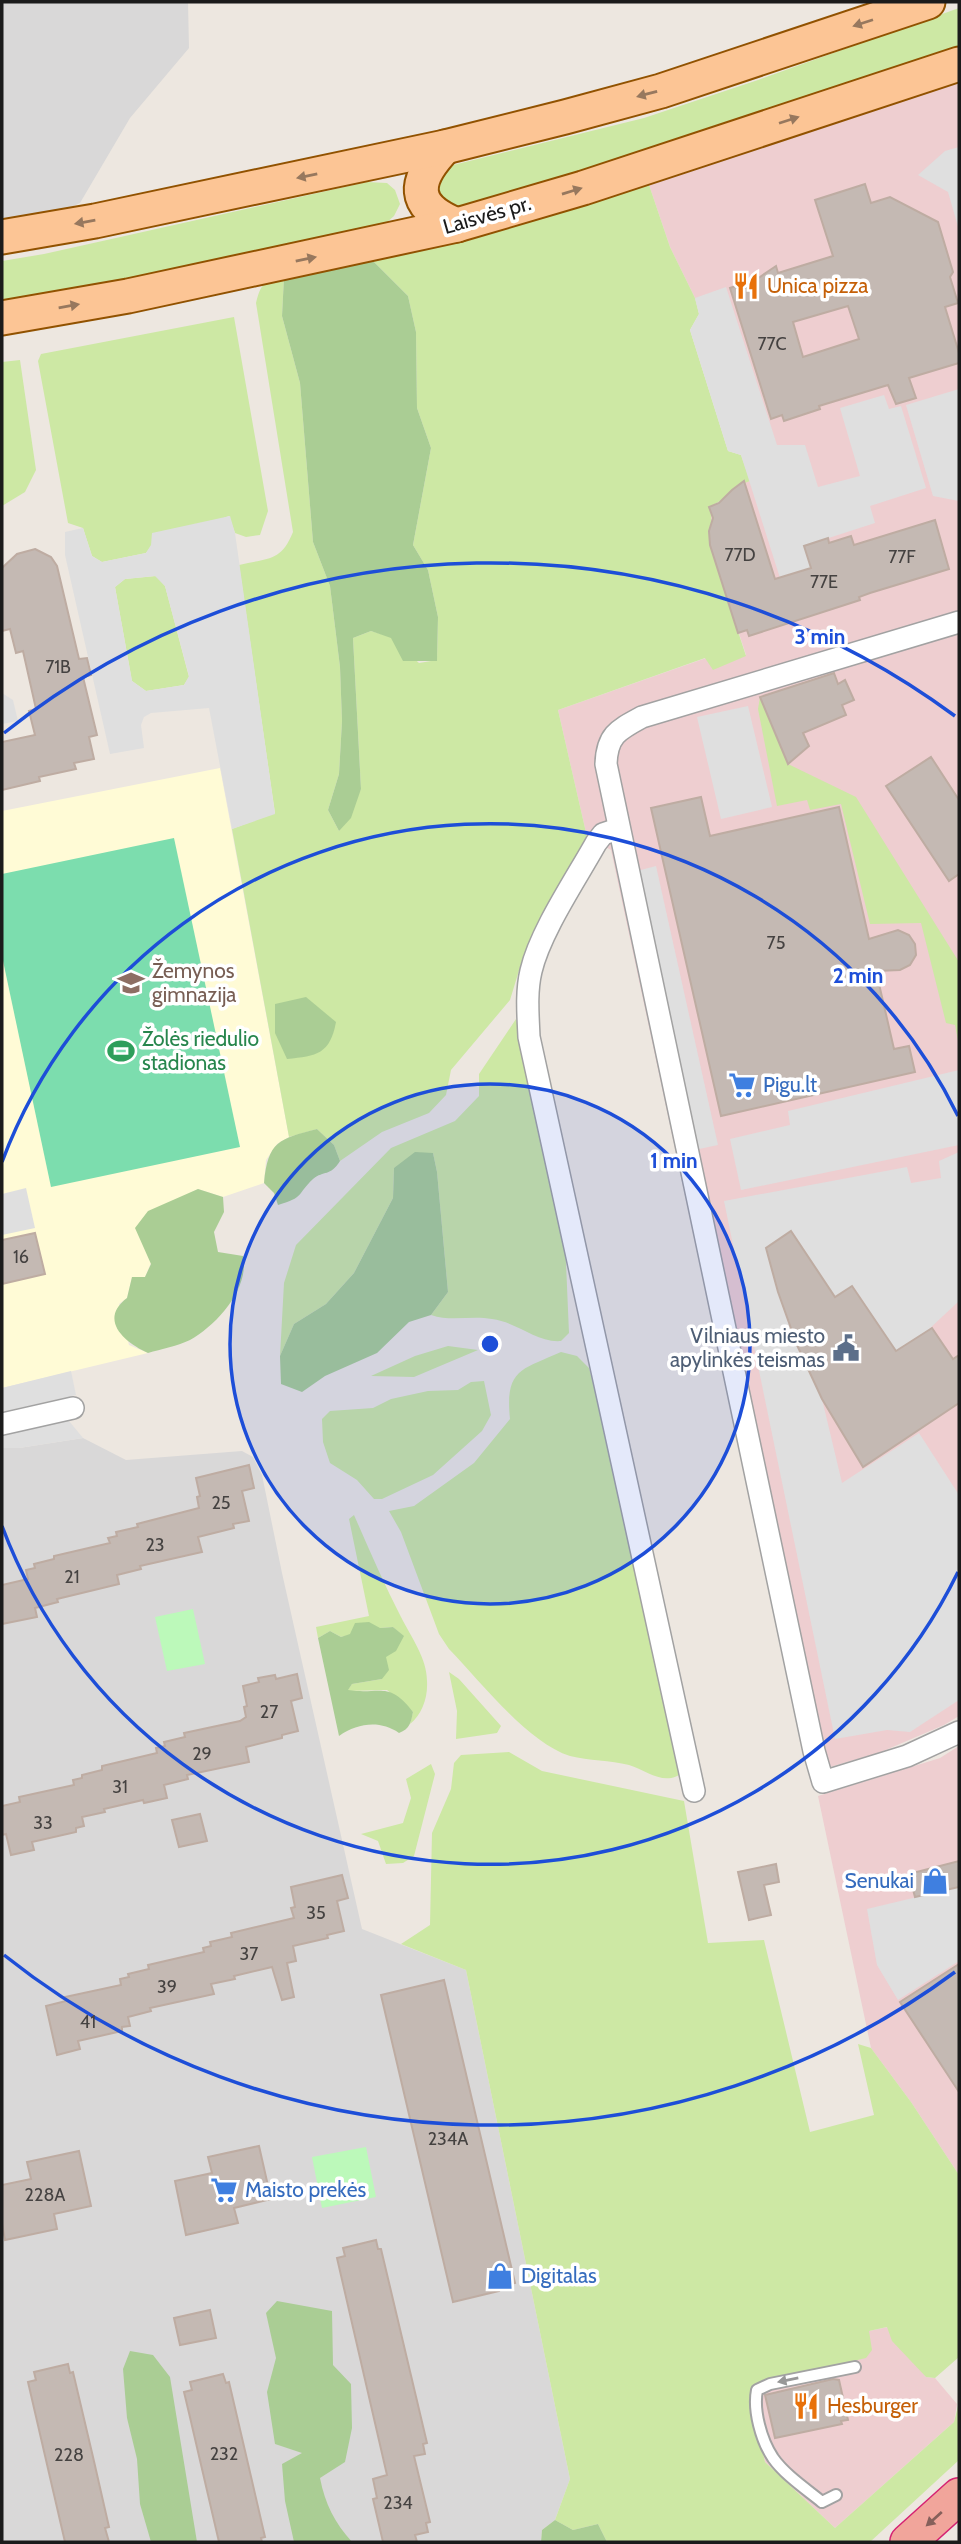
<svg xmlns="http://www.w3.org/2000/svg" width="961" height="2544" font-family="Cabin,sans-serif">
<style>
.residential{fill:#d9d8d8}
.commercial{fill:#eeced0}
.education{fill:#fffbd6}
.grass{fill:#cde8a4}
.forest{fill:#aacd94}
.park{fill:#bcf9ba}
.pitch{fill:#7cddae}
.parking{fill:#dfdfdf;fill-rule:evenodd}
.building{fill:#c4b9b3;stroke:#beaca2;stroke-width:2;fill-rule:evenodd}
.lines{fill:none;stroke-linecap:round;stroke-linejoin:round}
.service-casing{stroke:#a2a2a2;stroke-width:14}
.minor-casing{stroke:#a2a2a2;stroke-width:24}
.primary-casing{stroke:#915200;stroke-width:37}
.trunk-casing{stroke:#d52272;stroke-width:38}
.service{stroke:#fff;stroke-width:10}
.minor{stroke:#fff;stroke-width:21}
.primary{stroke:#fcc595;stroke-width:33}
.trunk{stroke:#f1a59b;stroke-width:35}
.oneway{fill:#97785e}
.oneway2{fill:#989898}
.oneway3{fill:#86605b}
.ring{fill:none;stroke:#1d4ed8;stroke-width:3.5}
.labels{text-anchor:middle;stroke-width:7;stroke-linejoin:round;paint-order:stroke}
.number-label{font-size:18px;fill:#454241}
.street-label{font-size:21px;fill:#1b1b1b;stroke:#fff}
.food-label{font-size:21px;fill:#c56008;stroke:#fff;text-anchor:start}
.education-label{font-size:21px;fill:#785e54;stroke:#fff;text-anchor:start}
.leisure-label{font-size:21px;fill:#27864d;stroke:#fff;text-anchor:start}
.shop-label{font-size:21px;fill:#366cbe;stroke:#fff;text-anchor:start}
.service-label{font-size:21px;fill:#4e5e75;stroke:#fff;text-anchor:end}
.centre{fill:#1d4ed8;stroke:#fff;stroke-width:3.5}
.ring-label{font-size:21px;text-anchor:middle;font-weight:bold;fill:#1d4ed8;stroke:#fff;stroke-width:7;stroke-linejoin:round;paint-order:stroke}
</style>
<rect width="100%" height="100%" fill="#ede7e0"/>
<g class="residential">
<polygon points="2,2 188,2 189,48 130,118 80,203 60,212 2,222"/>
<polygon points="83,1438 126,1460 242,1451 253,1457 262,1475 282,1573 362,1929 466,1970 570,2479 555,2520 542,2530 541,2542 2,2542 2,1448 19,1448"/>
</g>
<g class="commercial">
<polygon points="959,82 959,1716 944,1725 881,1752 813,1772 739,1447 611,850 587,837 558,710 706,658 746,655 710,545 709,507 719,503 739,484 749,481 695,298 670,247 647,179"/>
<polygon points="959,1746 959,2175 911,2102 871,2048 818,1796 940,1758"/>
<polygon points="888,2327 926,2377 935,2378 957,2404 954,2422 835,2528 765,2462 750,2393 764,2382 869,2331"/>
</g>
<polygon class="education" points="220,768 289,1137 277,1144 266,1160 264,1183 223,1197 198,1189 178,1199 145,1277 132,1277 127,1298 119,1304 129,1345 148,1353 2,1388 2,811"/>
<g class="grass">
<polygon points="959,8 959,50 463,210 435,201 437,169 644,118 758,80"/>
<path d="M647,179L670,247L695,298L699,314L690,330L728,451L741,455L750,481C733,486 725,501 709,507C714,520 709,531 710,545L746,656L713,670L705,658L558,710L587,837L524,954L510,1000L451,1070L446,1095L429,1113L382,1132L340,1161L334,1145L317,1129L289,1137L232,829L275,813L239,565C268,558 281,562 293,532L256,303C261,283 264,281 284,277L282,316L300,383L313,542L330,586L340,667L342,721L339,774L328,810L339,831L361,789L353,638L371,631L391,637L419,663L437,660L438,617L428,570L413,545L431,448L417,408L416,332L408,296L371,259Z"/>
<polygon points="367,182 387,183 395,190 400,204 394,216 377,231 2,304 2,261 44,254"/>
<polygon points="234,317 268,511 260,535 246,537 235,533 229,516 151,546 146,553 102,562 92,556 83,528 68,523 38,361 41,354"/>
<polygon points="20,360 36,470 25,492 2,506 2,362"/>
<polygon points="156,576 165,586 189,677 184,685 146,691 132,681 115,587 125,579"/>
<polygon points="760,697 788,764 856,797 959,962 959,1046 955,1025 946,1023 921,923 870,924 841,804 810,810 807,800 777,806 758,709"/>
<path d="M516,1019L565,1240L569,1333L561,1341C537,1343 517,1322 492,1319C471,1315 452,1322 431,1315L448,1292L437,1172L433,1153L394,1168L393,1198L354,1273L326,1304L294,1324L280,1356L284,1283L296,1245L391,1148L455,1121L479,1096V1074Z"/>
<polygon points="448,1346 478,1350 414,1377 371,1376 415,1356"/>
<path d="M561,1352L577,1356L589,1368L624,1499L684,1771C666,1788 648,1771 629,1765C610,1760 589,1761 570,1756C528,1743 480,1681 449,1649L439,1634L401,1532L389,1511L414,1506L474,1463L510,1419C505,1369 521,1370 561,1352Z"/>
<polygon points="484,1381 491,1415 482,1431 433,1475 382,1499 374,1499 357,1480 330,1463 323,1442 322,1419 330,1411 373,1408 391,1399 428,1391 458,1390 471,1382"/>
<path d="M354,1515C369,1549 384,1584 401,1617C411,1637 427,1658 427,1681C428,1698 422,1714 410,1724L413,1712L387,1690L347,1691L352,1684L382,1679L385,1657L403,1636L393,1627L380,1628L341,1637L330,1631L318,1638L316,1627L369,1616L349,1519Z"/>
<polygon points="449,1672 459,1679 501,1726 497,1733 456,1739 457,1711"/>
<polygon points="509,1752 542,1771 684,1801 708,1943 764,1940 810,2132 874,2115 858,2044 871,2048 911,2102 959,2175 959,2357 935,2378 926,2377 892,2341 887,2327 869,2331 872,2350 866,2358 764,2382 750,2393 765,2462 835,2528 954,2422 959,2402 959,2460 870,2542 607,2542 598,2524 573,2530 555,2520 570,2479 466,1970 401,1944 430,1925 432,1833 451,1789 454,1763 461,1755"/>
<polygon points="431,1764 435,1774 414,1856 403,1863 386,1864 378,1841 361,1834 403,1823 411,1798 406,1779"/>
</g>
<g class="forest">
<polygon points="371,259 408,296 416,332 417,408 431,448 413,545 428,570 438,617 437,661 403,661 391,638 371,631 353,638 361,789 351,818 339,831 328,810 339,774 342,721 340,667 330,586 313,542 300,383 282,316 284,277"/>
<path d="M306,997L336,1022C330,1054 317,1056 287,1059L275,1033V1004Z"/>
<path d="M317,1129L334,1145L340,1161C330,1177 324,1170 313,1179C296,1195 305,1197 278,1205L274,1193L264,1183C268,1141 279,1139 317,1129Z"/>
<polygon points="415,1152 433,1153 437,1172 448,1292 431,1315 409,1322 377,1353 325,1376 302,1392 281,1384 280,1356 294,1324 326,1304 354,1273 393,1198 394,1168"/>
<path d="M198,1189L223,1197L224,1212L214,1232L218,1252L243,1256C250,1288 217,1325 190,1340C178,1346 161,1349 148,1353C125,1343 98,1320 127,1298L132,1277H145L151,1264L135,1228L148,1211Z"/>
<path d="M369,1622L380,1628L393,1627L404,1636L396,1651L386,1657L389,1670L382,1679L352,1684L348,1690C380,1695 389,1680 413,1712C411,1722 410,1729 399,1733C380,1720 358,1723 339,1736L318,1638L330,1631L341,1637L350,1634L355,1623Z"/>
<path d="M277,2301L332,2311L333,2365L351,2384L352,2428L345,2462L320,2478C325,2504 335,2523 352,2542H294L285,2501L282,2464L302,2453L275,2444L267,2392L276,2358L266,2313Z"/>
<polygon points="130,2351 153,2355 170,2377 197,2542 151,2542 140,2504 137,2459 127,2418 123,2369"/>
<polygon points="555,2520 573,2530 598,2524 607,2542 541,2542 542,2530"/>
</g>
<g class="park">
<polygon points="193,1609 205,1664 167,1671 155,1617"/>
<polygon points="366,2147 376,2197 322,2208 312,2157"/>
</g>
<polygon class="pitch" points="174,838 240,1147 51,1187 2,956 2,874"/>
<g class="parking">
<polygon points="959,147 959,230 948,192 918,175 945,151"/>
<polygon points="726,287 777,445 805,445 818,487 860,476 840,408 884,395 889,409 901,406 926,488 870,506 875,523 804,546 811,568 780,578 741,455 728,451 690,330 699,314 695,298"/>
<polygon points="959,389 959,501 933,496 906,405"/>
<path d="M230,516L235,533L275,814L232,829L209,708L151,713L144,717L141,725L144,748L110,754L65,555V532L83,528L92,556L102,562L146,553L151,545L152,533ZM155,576L165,586L189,676L184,685L146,691L132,681L115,587L125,579Z"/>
<polygon points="2,693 13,700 18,721 2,724"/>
<polygon points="748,706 772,807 721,819 697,717"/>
<polygon points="656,866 718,1145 699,1149 637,871"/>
<polygon points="959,1070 959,1145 741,1190 730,1139 790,1125 788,1111"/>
<polygon points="959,1152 959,1301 928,1330 896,1351 853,1286 835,1297 792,1231 766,1248 778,1292 797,1345 822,1399 842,1483 919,1433 959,1495 959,1700 910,1732 887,1730 835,1739 724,1201 907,1167 911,1183 941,1178 939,1161"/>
<polygon points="26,1188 35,1228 2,1235 2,1194"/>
<polygon points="71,1371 76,1395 2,1412 2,1388"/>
<polygon points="69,1421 83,1438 19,1448 2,1448 2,1434"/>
<polygon points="959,1887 959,1961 898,2000 877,1965 867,1909"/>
</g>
<g class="building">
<path d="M865,184L871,203L890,197L938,222L953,272L950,277L958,303L945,307L959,353V363L909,378L916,398L896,404L888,385L819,406L820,409L784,421L782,415L771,419L730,288L757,279L776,266L778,273L833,256L815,200ZM848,306L859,339L803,357L793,322Z"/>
<polygon points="744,481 775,579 811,568 804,546 828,538 829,543 851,536 854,545 935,520 949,569 870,593 859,597 860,600 749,636 747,630 738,633 710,545 709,531 713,518 709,507 719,503 732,490"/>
<polygon points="35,549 51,557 57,566 79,659 87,658 91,675 83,677 97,735 89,737 94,759 74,763 76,769 39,777 40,781 2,790 2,742 35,735 29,711 36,709 23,651 16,653 10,629 2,631 2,568 17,554"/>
<polygon points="834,673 838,684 845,680 854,700 842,705 846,715 803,733 809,746 788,764 760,697"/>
<polygon points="931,757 959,800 959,874 949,881 886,786"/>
<polygon points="701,797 710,836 839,807 869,939 898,930 909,935 915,944 916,955 910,965 900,970 876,971 894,1049 909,1046 915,1072 721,1116 651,808"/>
<polygon points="791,1231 835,1297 852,1286 896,1351 932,1328 953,1359 959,1355 959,1403 863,1467 822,1399 797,1345 778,1292 766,1248"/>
<polygon points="35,1233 45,1274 2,1284 2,1240"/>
<polygon points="249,1465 254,1488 242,1491 249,1521 233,1524 234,1528 198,1537 202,1552 140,1566 141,1569 117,1575 119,1584 57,1599 58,1602 35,1608 37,1617 2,1624 2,1585 28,1579 26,1570 35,1568 34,1564 54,1559 54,1556 110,1543 108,1538 117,1536 116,1532 138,1527 137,1524 199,1508 197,1497 200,1496 196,1478"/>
<polygon points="297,1674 302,1698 291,1701 298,1731 282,1735 282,1738 246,1747 249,1762 187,1775 188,1779 164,1785 167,1798 144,1803 143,1800 104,1809 105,1812 82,1817 84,1826 76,1828 76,1832 32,1842 34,1850 11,1855 6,1834 2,1835 2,1806 20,1802 19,1797 74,1785 73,1780 82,1778 82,1775 102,1770 102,1766 157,1753 156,1748 165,1746 164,1742 185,1737 184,1733 240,1721 246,1717 244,1707 247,1706 243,1686 259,1682 258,1678 275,1675 276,1679"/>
<polygon points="200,1814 207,1841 179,1847 172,1820"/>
<polygon points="959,1861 959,1887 915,1897 909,1874"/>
<polygon points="776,1864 779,1882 764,1885 771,1915 749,1920 738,1872"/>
<polygon points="342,1875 348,1898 337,1901 344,1931 327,1935 328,1938 293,1946 296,1961 287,1963 294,1997 282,2000 272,1967 234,1976 235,1979 211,1984 214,1994 150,2008 151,2011 128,2017 130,2026 122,2027 122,2031 78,2041 80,2049 57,2055 46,2006 66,2001 65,1997 121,1985 120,1979 129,1977 128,1974 149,1969 148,1965 204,1952 203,1948 211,1946 210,1942 232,1937 231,1933 294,1918 291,1908 295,1907 291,1887"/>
<polygon points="959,1964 959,2092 900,2002"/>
<polygon points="444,1980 515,2283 498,2286 499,2291 453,2302 381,1995"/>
<polygon points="259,2146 271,2199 234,2208 238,2223 186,2235 175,2181 212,2173 208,2157"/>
<polygon points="79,2151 91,2206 54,2214 57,2229 5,2240 2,2224 2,2185 31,2179 27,2162"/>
<polygon points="376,2240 378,2249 381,2249 427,2443 423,2444 425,2454 414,2456 430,2522 426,2523 428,2532 415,2535 417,2542 383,2542 373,2499 377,2498 373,2479 387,2475 337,2258 345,2256 343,2248"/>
<polygon points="210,2310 216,2338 180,2345 174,2318"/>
<polygon points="68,2364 70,2373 73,2372 93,2457 109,2527 105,2528 109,2542 65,2542 49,2473 28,2382 36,2380 34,2372"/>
<polygon points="223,2374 226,2383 229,2382 249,2468 265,2537 261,2538 262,2542 219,2542 189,2413 184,2392 192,2390 190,2382"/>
<polygon points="833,2379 839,2380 848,2420 841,2421 842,2424 775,2438 765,2395"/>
</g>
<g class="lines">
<defs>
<path id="service" d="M836,2495L822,2502C806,2489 785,2475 773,2458C761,2440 753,2410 757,2390L770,2384L855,2367"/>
<g id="minor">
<path d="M959,622L642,717C618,730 607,735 606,764L814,1751L823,1782L907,1756L959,1732"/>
<path d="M618,829L603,834L596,843C576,879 540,932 531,971C526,992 528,1015 529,1037L694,1791"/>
<polyline points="2,1424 73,1408"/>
</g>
<g id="primary">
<path d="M445,147C413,181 410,206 457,225"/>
<polyline points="2,237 95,221 445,147 565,117 661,91 928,2"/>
<polyline points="2,318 128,296 457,225 583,188 959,64"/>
</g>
<polyline id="trunk" points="908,2542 959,2496"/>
</defs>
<use href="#service" class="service-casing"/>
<use href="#minor" class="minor-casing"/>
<use href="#primary" class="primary-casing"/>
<use href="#trunk" class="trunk-casing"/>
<use href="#service" class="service"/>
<use href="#minor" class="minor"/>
<use href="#primary" class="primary"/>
<use href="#trunk" class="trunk"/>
</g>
<defs><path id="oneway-solid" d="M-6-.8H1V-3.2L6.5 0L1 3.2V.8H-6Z" transform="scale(1.75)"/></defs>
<g class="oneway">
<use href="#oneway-solid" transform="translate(863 23) rotate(162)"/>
<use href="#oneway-solid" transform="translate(647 94) rotate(165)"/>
<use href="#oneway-solid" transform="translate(789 120) rotate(-18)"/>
<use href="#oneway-solid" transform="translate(307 176) rotate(168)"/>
<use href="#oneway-solid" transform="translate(572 191) rotate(-17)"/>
<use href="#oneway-solid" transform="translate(85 222) rotate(170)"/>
<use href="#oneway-solid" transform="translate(306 259) rotate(-12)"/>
<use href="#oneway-solid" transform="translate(69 306) rotate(-10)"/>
</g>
<use class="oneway2" href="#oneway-solid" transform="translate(788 2380) rotate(169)"/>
<use class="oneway3" href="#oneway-solid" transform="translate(934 2519) rotate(138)"/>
<circle cx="490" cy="1344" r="260" fill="#1d4ed8" fill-opacity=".12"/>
<g class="ring">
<circle cx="490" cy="1344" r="260"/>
<path d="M958 1572A521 521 0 0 1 2 1526M2 1162A521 521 0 0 1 958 1116"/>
<path d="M955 1972A781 781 0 0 1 4 1955M4 733A781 781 0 0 1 955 716"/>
</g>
<defs>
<symbol id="restaurant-bare" viewBox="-9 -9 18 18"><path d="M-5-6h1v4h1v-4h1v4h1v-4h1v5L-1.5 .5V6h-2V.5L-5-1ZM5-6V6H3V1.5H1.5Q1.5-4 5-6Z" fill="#e8710a" stroke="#fff" stroke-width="2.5" paint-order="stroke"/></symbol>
<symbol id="school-bare" viewBox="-9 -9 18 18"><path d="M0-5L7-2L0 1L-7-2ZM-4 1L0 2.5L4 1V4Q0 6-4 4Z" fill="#8d6e63" stroke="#fff" stroke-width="2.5" paint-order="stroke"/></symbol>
<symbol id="stadium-bare" viewBox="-9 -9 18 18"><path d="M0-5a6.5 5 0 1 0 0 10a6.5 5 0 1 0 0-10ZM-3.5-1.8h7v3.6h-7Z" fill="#2e9e5b" stroke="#fff" stroke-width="2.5" paint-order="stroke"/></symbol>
<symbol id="supermarket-bare" viewBox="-9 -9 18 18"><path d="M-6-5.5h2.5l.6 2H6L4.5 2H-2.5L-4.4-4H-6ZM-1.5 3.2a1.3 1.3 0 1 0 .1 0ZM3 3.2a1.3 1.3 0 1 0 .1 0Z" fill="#3f7fe0" stroke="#fff" stroke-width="2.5" paint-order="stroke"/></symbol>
<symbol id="civic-bare" viewBox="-9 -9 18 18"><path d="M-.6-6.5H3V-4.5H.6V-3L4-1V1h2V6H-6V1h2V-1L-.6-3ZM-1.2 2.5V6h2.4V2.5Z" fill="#5c6f8a" stroke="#fff" stroke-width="2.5" paint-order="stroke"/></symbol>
<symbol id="shop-bare" viewBox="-9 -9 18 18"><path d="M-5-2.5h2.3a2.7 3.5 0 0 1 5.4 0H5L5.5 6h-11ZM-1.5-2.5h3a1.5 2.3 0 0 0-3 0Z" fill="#3f7fe0" stroke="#fff" stroke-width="2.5" paint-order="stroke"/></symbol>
</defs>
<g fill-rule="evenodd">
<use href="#restaurant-bare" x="727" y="267" width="38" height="38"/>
<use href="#school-bare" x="112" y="964" width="38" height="38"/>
<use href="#stadium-bare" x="102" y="1032" width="38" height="38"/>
<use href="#supermarket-bare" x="723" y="1066" width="38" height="38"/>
<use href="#civic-bare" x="827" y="1329" width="38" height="38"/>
<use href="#shop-bare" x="916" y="1862" width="38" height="38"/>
<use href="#supermarket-bare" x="205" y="2171" width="38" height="38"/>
<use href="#shop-bare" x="481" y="2257" width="38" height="38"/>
<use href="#restaurant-bare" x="787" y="2387" width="38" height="38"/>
</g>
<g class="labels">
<g class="number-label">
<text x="772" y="350">77C</text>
<text x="740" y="561">77D</text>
<text x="902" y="563">77F</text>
<text x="824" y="588">77E</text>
<text x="58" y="673">71B</text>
<text x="776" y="949">75</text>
<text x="21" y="1263">16</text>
<text x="221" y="1509">25</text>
<text x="155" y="1551">23</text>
<text x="72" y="1583">21</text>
<text x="269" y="1718">27</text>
<text x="202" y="1760">29</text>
<text x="120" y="1793">31</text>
<text x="43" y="1829">33</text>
<text x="316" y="1919">35</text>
<text x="249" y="1960">37</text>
<text x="167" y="1993">39</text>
<text x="88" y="2028">41</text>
<text x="448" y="2145">234A</text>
<text x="45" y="2201">228A</text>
<text x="224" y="2460">232</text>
<text x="69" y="2461">228</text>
<text x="398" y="2509">234</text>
</g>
<g class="street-label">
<text transform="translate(487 215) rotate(-16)" y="7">Laisvės pr.</text>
</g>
<g class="food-label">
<text x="767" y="293">Unica pizza</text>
<text x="827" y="2413">Hesburger</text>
</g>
<g class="education-label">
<text x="152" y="978">Žemynos<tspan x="152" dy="24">gimnazija</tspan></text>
</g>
<g class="leisure-label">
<text x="142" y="1046">Žolės riedulio<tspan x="142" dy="24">stadionas</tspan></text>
</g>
<g class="shop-label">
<text x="763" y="1092">Pigu.lt</text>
<text x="914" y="1888" text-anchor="end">Senukai</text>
<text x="245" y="2197">Maisto prekės</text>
<text x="521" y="2283">Digitalas</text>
</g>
<g class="service-label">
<text x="825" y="1343">Vilniaus miesto<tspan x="825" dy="24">apylinkės teismas</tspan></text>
</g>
</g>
<circle cx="490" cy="1344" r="10" class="centre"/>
<g class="ring-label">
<text x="820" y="644">3 min</text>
<text x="858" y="983">2 min</text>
<text x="674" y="1168">1 min</text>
</g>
<rect width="961" height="2544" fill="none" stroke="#1b1b1b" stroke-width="7"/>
</svg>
